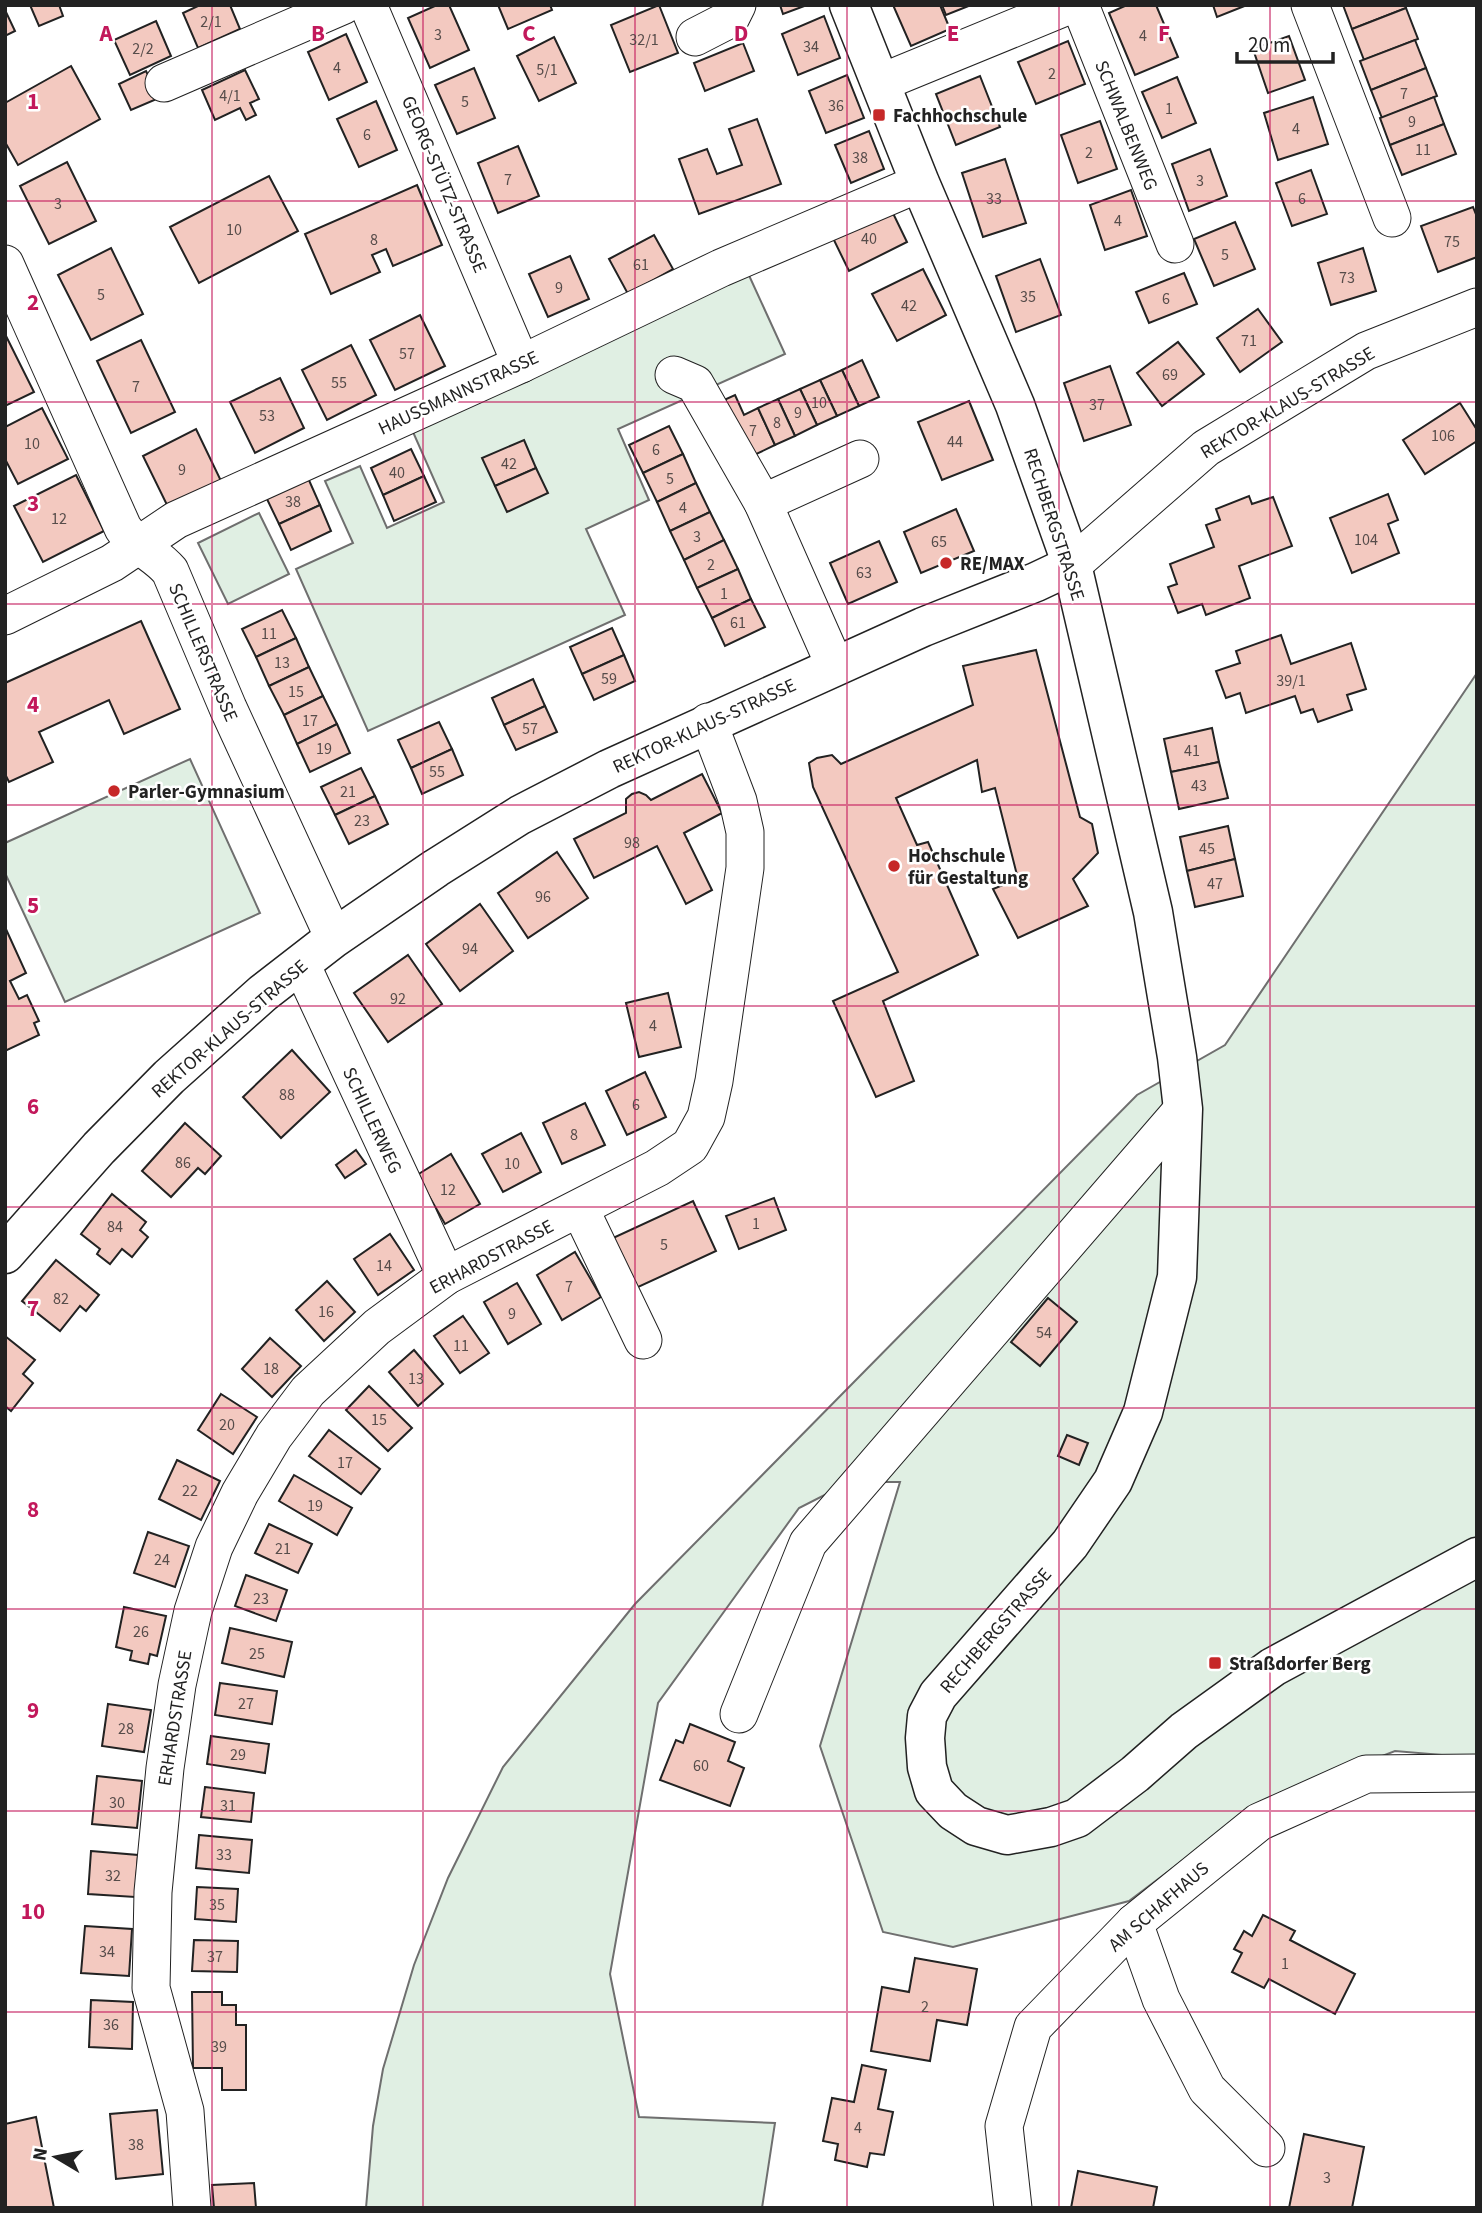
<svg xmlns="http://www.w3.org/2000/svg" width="1482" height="2213" font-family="'Source Sans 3',sans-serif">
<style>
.green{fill:#e0efe3;stroke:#6f6f6f;stroke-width:2}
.building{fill:#f3c9c0;stroke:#222;stroke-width:2}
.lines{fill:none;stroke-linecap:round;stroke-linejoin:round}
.minor-casing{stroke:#222;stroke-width:39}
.major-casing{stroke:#222;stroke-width:41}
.minor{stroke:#fff;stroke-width:37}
.major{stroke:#fff;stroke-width:38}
.grid{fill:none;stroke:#c2185b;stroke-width:2;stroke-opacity:0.55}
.poi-dot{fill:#c62828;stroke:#fff;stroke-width:2.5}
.labels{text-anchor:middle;stroke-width:5;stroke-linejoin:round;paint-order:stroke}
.number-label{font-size:16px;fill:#564c4a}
.poi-label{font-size:19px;font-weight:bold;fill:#222;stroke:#fff;text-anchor:start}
.street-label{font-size:19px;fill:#222;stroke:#fff}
.grid-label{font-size:23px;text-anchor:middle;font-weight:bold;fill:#c2185b;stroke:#fff;stroke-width:5;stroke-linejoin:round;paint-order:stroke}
</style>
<rect width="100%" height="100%" fill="#fff"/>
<g class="green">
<polygon points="747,271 785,354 618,429 649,500 586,529 625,615 368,731 296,569 353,543 325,481 360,466 387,528 444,502 409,423"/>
<polygon points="259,513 289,574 228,604 198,543"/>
<polygon points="1477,673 1477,1758 1395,1751 1258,1804 1129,1901 953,1947 883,1932 820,1746 900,1482 850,1482 799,1508 658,1703 610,1974 639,2117 775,2123 762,2208 366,2208 373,2126 383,2069 414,1965 448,1878 503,1767 635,1604 1137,1095 1225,1045"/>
<polygon points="190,759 260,913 65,1002 5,873 5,843"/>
</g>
<g class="building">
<polygon points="30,5 59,5 63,16 39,26"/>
<polygon points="200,5 230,5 240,29 198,48 183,13"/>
<polygon points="437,5 449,5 469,50 430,68 408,18"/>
<polygon points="498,5 550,5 552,10 508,29"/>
<polygon points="659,5 678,53 630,72 611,25"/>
<polygon points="780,5 807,5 783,14"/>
<polygon points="893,5 940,5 950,29 911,46"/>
<polygon points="942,5 971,5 946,15"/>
<polygon points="1127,5 1156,5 1178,57 1135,75 1109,13"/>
<polygon points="1213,5 1247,5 1217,17"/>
<polygon points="1343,5 1405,5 1406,8 1352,29"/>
<polygon points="1406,8 1418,39 1364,60 1352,29"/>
<polygon points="5,10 15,31 5,36"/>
<polygon points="824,16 840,58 798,75 782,34"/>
<polygon points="156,21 171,56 130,75 114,40"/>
<polygon points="346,34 367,82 329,100 308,52"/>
<polygon points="1289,36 1305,80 1268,93 1253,49"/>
<polygon points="554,37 576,83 539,101 517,56"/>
<polygon points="1415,40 1426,68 1371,90 1360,61"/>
<polygon points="1068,41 1085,84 1036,104 1018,62"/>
<polygon points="743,43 754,71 705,91 694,63"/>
<polygon points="71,66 100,119 18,165 5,142 5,103"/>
<polygon points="474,68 495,118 457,134 435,85"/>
<polygon points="1426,68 1437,96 1382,118 1371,90"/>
<polygon points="245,70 259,99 250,103 256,115 246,120 240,108 215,120 202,90"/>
<polygon points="146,71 159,98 131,110 119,84"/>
<polygon points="847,75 864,118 826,133 809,91"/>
<polygon points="980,76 1000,127 956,145 936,94"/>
<polygon points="1177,77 1196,123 1162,138 1142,92"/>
<polygon points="1313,97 1328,144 1278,160 1264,113"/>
<polygon points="1434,97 1444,124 1390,145 1380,118"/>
<polygon points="376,101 397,150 359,167 337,119"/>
<polygon points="757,119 781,184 699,214 679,159 707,149 717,174 742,165 729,129"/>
<polygon points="1100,121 1117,169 1078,183 1061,135"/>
<polygon points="1444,124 1456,154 1402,175 1390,145"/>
<polygon points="869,131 884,169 851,183 835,145"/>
<polygon points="518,146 539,196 498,213 478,163"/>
<polygon points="1210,149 1227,196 1189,211 1172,164"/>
<polygon points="1005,159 1026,223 983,237 962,173"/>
<polygon points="67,162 96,221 49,244 20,186"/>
<polygon points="1311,170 1327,214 1292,226 1276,183"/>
<polygon points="269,176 298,231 199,283 170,227"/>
<polygon points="417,185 442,245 393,266 386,249 372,255 380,272 331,294 305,234"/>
<polygon points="1131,190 1147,236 1105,250 1090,205"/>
<polygon points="889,205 907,242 849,271 831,234"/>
<polygon points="1473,207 1477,217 1477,257 1438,272 1421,226"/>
<polygon points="1235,222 1255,269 1214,286 1194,239"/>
<polygon points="654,235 673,269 628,294 609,259"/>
<polygon points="111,248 143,314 91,340 58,275"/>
<polygon points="1363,248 1376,291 1331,305 1318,263"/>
<polygon points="570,256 589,299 548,317 529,274"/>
<polygon points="1040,259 1061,315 1016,332 996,276"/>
<polygon points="923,269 946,315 897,341 872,294"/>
<polygon points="1184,273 1197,304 1149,323 1136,292"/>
<polygon points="1258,309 1282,342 1240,372 1217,338"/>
<polygon points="420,315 445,366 395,390 370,340"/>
<polygon points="5,334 34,392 5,406"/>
<polygon points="141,340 175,412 131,433 97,361"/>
<polygon points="1178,342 1204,374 1162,406 1137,373"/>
<polygon points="351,345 376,395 327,420 302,370"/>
<polygon points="862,360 879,397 859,406 842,370"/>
<polygon points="1110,366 1131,425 1084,441 1064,383"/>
<polygon points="842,370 859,406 837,416 820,380"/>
<polygon points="280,378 304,428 255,453 230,402"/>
<polygon points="820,380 837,416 817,425 800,389"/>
<polygon points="800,389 817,425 795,436 778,399"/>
<polygon points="735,395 744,415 758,408 775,445 750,457 724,400"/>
<polygon points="778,399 795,436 775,445 758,408"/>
<polygon points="969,401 993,460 942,480 918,422"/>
<polygon points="1460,403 1477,430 1477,441 1425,474 1403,440"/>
<polygon points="42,408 68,459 18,484 5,459 5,427"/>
<polygon points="669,426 683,454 643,473 629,445"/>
<polygon points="196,429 222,483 169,509 143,456"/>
<polygon points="524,440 536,468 495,486 482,458"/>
<polygon points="411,449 424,476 383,495 371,468"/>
<polygon points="683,454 696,483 657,502 643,473"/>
<polygon points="536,468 548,493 507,512 495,486"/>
<polygon points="76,475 104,531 43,562 14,506"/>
<polygon points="424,476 436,502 394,521 383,495"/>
<polygon points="308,478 320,505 279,524 266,497"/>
<polygon points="696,483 710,512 670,531 657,502"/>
<polygon points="1388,494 1398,520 1388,524 1399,553 1352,573 1330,518"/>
<polygon points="1249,496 1252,504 1273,497 1292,546 1239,566 1250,598 1206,615 1202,604 1178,613 1168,587 1177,584 1170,564 1214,547 1206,525 1220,520 1216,509"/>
<polygon points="320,505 331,531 291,550 279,524"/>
<polygon points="956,509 974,551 921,573 904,532"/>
<polygon points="710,512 724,540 684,560 670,531"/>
<polygon points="724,540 738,569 697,588 684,560"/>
<polygon points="879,541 897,582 848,604 830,563"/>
<polygon points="738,569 751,599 712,618 697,588"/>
<polygon points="751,599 765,627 725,646 712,618"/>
<polygon points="282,610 296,638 256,657 242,629"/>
<polygon points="141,621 180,709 124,734 109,700 39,732 53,762 9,782 5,774 5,683"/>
<polygon points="612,628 624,655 582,674 570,647"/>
<polygon points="1281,635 1291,664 1351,643 1366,689 1347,695 1352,710 1318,722 1313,709 1301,713 1295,696 1246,713 1240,693 1226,698 1216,671 1240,663 1236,651"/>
<polygon points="296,638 309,667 269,686 256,657"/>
<polygon points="1036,650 1080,817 1092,824 1098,853 1073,879 1088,906 1018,938 993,889 1018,879 995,788 982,792 977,760 896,798 917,845 928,842 978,955 883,1001 914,1081 876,1097 833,1001 898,972 813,787 809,763 817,758 832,755 841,764 973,705 963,666"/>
<polygon points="624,655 635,681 594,700 582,674"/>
<polygon points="309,667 323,696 284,715 269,686"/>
<polygon points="533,679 545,706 504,725 492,698"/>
<polygon points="323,696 337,724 297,744 284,715"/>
<polygon points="545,706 557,732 516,750 504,725"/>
<polygon points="439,722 452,749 411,768 398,740"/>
<polygon points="337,724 350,753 310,772 297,744"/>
<polygon points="1212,728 1219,762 1171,772 1164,739"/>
<polygon points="452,749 463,775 422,794 411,768"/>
<polygon points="1219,762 1228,798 1179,809 1171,772"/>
<polygon points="361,768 375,796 335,815 321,787"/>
<polygon points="702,774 722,813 684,833 712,890 686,904 657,846 594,878 574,839 626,813 626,799 632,794 639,792 646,795 651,800"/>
<polygon points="375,796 388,824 349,844 335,815"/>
<polygon points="1228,826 1235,859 1187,871 1180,837"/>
<polygon points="557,852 588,898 528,938 498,893"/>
<polygon points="1235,859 1243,896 1195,907 1187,871"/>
<polygon points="480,904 513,951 460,991 426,944"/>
<polygon points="5,927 26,973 10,981 19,999 27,995 39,1021 34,1023 39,1035 5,1051"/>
<polygon points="408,955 442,1004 388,1042 354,993"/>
<polygon points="668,993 681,1047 639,1057 626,1003"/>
<polygon points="292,1050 330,1092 281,1138 243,1097"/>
<polygon points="645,1072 666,1117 627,1135 606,1091"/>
<polygon points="585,1103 605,1145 562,1164 543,1123"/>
<polygon points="185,1123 221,1156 205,1174 198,1168 171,1197 142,1171"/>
<polygon points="521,1133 541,1172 503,1192 482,1154"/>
<polygon points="356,1150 366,1164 345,1178 336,1165"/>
<polygon points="451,1154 480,1204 445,1224 417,1175"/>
<polygon points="112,1194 146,1222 140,1230 148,1237 132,1257 122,1249 110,1264 97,1254 100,1249 81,1234"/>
<polygon points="774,1198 786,1230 739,1249 726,1216"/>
<polygon points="693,1201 716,1251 636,1288 613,1238"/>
<polygon points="390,1234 414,1270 378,1295 354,1259"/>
<polygon points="575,1252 601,1297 562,1320 537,1275"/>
<polygon points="56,1260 99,1295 86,1311 80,1306 60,1331 22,1301"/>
<polygon points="327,1281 355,1312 324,1341 296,1310"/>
<polygon points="517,1283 541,1324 508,1344 484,1302"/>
<polygon points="1048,1298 1077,1322 1040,1366 1011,1342"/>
<polygon points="463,1316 489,1353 460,1373 434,1336"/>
<polygon points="5,1336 35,1360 23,1374 33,1383 11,1411 5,1406"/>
<polygon points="270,1338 301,1366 272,1397 242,1369"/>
<polygon points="414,1350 443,1384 418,1406 389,1372"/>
<polygon points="369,1386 412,1428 388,1451 346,1410"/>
<polygon points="221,1394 257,1417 233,1454 198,1430"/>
<polygon points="329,1430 380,1469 361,1494 309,1456"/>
<polygon points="1067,1435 1088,1443 1079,1465 1058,1456"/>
<polygon points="177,1460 220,1481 201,1520 159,1499"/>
<polygon points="294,1475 352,1508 337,1535 279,1501"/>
<polygon points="269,1524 312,1544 298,1573 255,1553"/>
<polygon points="148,1532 189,1546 175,1587 134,1573"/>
<polygon points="246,1575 287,1590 276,1621 235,1606"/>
<polygon points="124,1607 166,1616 157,1656 150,1654 148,1664 130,1660 132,1651 116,1647"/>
<polygon points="230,1628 292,1642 284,1677 222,1663"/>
<polygon points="220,1683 277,1691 272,1724 215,1715"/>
<polygon points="108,1704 151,1710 144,1752 102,1746"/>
<polygon points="690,1724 735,1742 728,1761 744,1768 730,1806 660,1780 676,1740 683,1743"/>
<polygon points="211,1736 269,1744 265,1773 207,1764"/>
<polygon points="97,1776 142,1781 137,1828 92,1824"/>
<polygon points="205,1787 254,1793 251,1822 201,1817"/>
<polygon points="199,1835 252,1840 249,1873 196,1868"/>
<polygon points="91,1851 138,1855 135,1897 88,1894"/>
<polygon points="197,1887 238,1889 236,1922 195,1919"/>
<polygon points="1263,1915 1295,1931 1290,1940 1355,1974 1335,2014 1269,1979 1264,1988 1232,1972 1242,1953 1234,1949 1244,1931 1252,1936"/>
<polygon points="85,1926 132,1929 129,1976 81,1973"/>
<polygon points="194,1940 238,1941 237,1972 192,1971"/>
<polygon points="915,1958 977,1969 967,2025 937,2020 930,2061 871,2051 882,1987 909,1992"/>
<polygon points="192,1992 222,1992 222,2005 236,2005 236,2025 246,2025 246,2090 222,2090 222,2068 193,2068"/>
<polygon points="91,2000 133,2002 132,2049 89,2047"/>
<polygon points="862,2065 886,2070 878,2109 893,2112 884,2155 870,2153 867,2167 835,2160 838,2144 823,2141 832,2098 854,2102"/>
<polygon points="157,2110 163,2174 116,2179 110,2114"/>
<polygon points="36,2117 54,2208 5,2208 5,2124"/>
<polygon points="1304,2134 1364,2147 1352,2208 1289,2208"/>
<polygon points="1078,2171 1157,2187 1153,2208 1071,2208"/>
<polygon points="254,2183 256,2208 214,2208 212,2185"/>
</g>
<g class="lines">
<defs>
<g id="minor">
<polyline points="368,5 521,364"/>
<polyline points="1080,5 1175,244"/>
<polyline points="1310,5 1392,218"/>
<polyline points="695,37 730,19 737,5"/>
<polyline points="164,83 344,5"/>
<polyline points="880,83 1070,5"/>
<path d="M5,264L123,528C135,547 156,554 170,571L228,708L334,938"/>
<polyline points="674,375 695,384 763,503 835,666"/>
<polyline points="763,503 860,459"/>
<polyline points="1072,565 1206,448 1366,351 1477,307"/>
<polyline points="5,616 112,563 176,520 521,364 721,268 920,183"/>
<polyline points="301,964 446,1276"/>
<polyline points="580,1209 643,1340"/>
<polyline points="739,1714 808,1543 1183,1109"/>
<polyline points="1134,1923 1161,1999 1207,2089 1266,2148"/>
<polyline points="192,2208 185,2111 151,1988 153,1892 165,1768 177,1685 193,1611 214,1547 240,1493 274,1436 308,1391 377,1327 446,1276 657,1168 690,1146 706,1117 714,1081 745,868 745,832 738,801 708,722"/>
<polyline points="1013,2208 1004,2126 1033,2027 1134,1923 1259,1822 1366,1774 1477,1773"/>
</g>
<g id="major">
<polyline points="849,5 920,183 1015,405 1072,565 1153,912 1177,1057 1183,1109 1177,1277 1143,1412 1113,1481 1070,1544 938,1695 927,1716 925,1738 927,1767 934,1791 953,1811 976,1826 1007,1835 1051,1827 1077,1818 1135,1774 1184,1731 1273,1667 1477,1557"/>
<polyline points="5,1254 99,1148 169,1077 263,993 334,938 436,868 520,815 609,769 923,627 1036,582 1072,565"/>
</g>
</defs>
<use href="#minor" class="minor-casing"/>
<use href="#major" class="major-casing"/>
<use href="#minor" class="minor"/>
<use href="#major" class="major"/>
</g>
<path class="grid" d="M212,5V2208M423,5V2208M635,5V2208M847,5V2208M1059,5V2208M1270,5V2208M5,201H1477M5,402H1477M5,604H1477M5,805H1477M5,1006H1477M5,1207H1477M5,1408H1477M5,1609H1477M5,1811H1477M5,2012H1477"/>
<g class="poi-dot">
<rect x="872" y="108" width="14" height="14" rx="3.5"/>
<circle cx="946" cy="563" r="7"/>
<circle cx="114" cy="791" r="7"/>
<circle cx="894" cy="866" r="7"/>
<rect x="1208" y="1656" width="14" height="14" rx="3.5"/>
</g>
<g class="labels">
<g class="number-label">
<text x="211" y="27">2/1</text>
<text x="438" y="40">3</text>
<text x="1143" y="41">4</text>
<text x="644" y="45">32/1</text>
<text x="811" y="52">34</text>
<text x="143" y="54">2/2</text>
<text x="337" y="73">4</text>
<text x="547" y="75">5/1</text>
<text x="1052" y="79">2</text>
<text x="1404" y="99">7</text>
<text x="230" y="101">4/1</text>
<text x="465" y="107">5</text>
<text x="836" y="111">36</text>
<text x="1169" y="114">1</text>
<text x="1412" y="127">9</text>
<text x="1296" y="134">4</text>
<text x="367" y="140">6</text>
<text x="1423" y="155">11</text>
<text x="1089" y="158">2</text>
<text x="860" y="163">38</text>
<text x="508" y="185">7</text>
<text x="1200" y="186">3</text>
<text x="994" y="204">33</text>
<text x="1302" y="204">6</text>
<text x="58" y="209">3</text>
<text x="1118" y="226">4</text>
<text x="234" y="235">10</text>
<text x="869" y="244">40</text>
<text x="374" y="245">8</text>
<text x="1452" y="247">75</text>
<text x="1225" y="260">5</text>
<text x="641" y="270">61</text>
<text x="1347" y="283">73</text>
<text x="559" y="293">9</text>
<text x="101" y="300">5</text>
<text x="1028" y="302">35</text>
<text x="1166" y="304">6</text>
<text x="909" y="311">42</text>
<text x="1249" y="346">71</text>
<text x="407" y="359">57</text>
<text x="1170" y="380">69</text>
<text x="339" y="388">55</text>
<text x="136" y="392">7</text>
<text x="819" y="408">10</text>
<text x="1097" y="410">37</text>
<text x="798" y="418">9</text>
<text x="267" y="421">53</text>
<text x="777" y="428">8</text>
<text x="753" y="436">7</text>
<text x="1443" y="441">106</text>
<text x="955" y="447">44</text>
<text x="32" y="449">10</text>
<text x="656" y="455">6</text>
<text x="509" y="469">42</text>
<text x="182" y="475">9</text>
<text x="397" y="478">40</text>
<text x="670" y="484">5</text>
<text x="293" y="507">38</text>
<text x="683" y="513">4</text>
<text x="59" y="524">12</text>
<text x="697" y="542">3</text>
<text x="1366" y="545">104</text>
<text x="939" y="547">65</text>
<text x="711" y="570">2</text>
<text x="864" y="578">63</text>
<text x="724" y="599">1</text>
<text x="738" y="628">61</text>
<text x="269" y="639">11</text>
<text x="282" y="668">13</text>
<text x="609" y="684">59</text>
<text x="1291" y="686">39/1</text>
<text x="296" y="697">15</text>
<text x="310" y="726">17</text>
<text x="530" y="734">57</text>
<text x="324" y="754">19</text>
<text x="1192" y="756">41</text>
<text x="437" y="777">55</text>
<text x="1199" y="791">43</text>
<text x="348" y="797">21</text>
<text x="362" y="826">23</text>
<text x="632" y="848">98</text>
<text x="1207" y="854">45</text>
<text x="1215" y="889">47</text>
<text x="543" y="902">96</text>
<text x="470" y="954">94</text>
<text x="398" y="1004">92</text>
<text x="653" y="1031">4</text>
<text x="287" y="1100">88</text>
<text x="636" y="1110">6</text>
<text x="574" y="1140">8</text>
<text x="183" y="1168">86</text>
<text x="512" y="1169">10</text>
<text x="448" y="1195">12</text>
<text x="756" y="1229">1</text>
<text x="115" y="1232">84</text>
<text x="664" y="1250">5</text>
<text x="384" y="1271">14</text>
<text x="569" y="1292">7</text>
<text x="61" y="1304">82</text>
<text x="326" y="1317">16</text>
<text x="512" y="1319">9</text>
<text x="1044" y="1338">54</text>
<text x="461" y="1351">11</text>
<text x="271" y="1374">18</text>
<text x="416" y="1384">13</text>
<text x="379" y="1425">15</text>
<text x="227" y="1430">20</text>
<text x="345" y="1468">17</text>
<text x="190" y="1496">22</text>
<text x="315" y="1511">19</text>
<text x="283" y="1554">21</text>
<text x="162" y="1565">24</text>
<text x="261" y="1604">23</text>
<text x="141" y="1637">26</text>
<text x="257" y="1659">25</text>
<text x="246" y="1709">27</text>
<text x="126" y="1734">28</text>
<text x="238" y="1760">29</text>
<text x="701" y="1771">60</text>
<text x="117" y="1808">30</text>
<text x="228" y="1811">31</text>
<text x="224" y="1860">33</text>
<text x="113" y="1881">32</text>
<text x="217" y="1910">35</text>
<text x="107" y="1957">34</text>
<text x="215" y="1962">37</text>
<text x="1285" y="1969">1</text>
<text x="925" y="2012">2</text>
<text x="111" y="2030">36</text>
<text x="219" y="2052">39</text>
<text x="858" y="2133">4</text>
<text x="136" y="2150">38</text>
<text x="1327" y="2183">3</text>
</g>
<g class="poi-label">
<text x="893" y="122">Fachhochschule</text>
<text x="960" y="570">RE/MAX</text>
<text x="128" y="798">Parler-Gymnasium</text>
<text x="908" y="862">Hochschule<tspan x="908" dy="22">für Gestaltung</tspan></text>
<text x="1229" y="1670">Straßdorfer Berg</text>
</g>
<g class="street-label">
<text transform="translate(1127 125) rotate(68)" y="7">SCHWALBENWEG</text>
<text transform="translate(445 184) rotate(67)" y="7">GEORG-STÜTZ-STRASSE</text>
<text transform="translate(458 392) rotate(-25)" y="7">HAUSSMANNSTRASSE</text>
<text transform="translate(1287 402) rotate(-31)" y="7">REKTOR-KLAUS-STRASSE</text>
<text transform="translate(1055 524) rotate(72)" y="7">RECHBERGSTRASSE</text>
<text transform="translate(204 652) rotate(67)" y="7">SCHILLERSTRASSE</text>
<text transform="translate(704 725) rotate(-25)" y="7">REKTOR-KLAUS-STRASSE</text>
<text transform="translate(229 1028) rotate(-41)" y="7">REKTOR-KLAUS-STRASSE</text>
<text transform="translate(373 1120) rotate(65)" y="7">SCHILLERWEG</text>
<text transform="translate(491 1256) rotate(-28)" y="7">ERHARDSTRASSE</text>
<text transform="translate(995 1630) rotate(-49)" y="7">RECHBERGSTRASSE</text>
<text transform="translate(174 1718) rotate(-81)" y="7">ERHARDSTRASSE</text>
<text transform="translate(1158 1906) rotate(-41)" y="7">AM SCHAFHAUS</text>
</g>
</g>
<g class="grid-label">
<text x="106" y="41">A</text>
<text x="318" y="41">B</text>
<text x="529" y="41">C</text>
<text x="741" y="41">D</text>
<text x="953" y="41">E</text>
<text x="1164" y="41">F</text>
<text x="33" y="109">1</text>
<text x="33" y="310">2</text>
<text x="33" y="511">3</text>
<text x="33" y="712">4</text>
<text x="33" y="913">5</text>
<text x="33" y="1114">6</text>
<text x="33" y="1316">7</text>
<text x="33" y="1517">8</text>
<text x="33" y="1718">9</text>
<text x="33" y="1919">10</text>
</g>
<rect width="1482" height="2213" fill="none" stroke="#222222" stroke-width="14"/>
<g transform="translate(56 2157) rotate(280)" stroke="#ffffff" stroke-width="5" paint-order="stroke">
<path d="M0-5L12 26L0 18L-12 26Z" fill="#222222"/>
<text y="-10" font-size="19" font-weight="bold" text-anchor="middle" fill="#222222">N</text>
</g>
<path d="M1237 52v10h96v-10" fill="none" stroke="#222222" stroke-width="3.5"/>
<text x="1248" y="52" font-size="21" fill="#222222" stroke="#ffffff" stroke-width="5" paint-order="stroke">20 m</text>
</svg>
